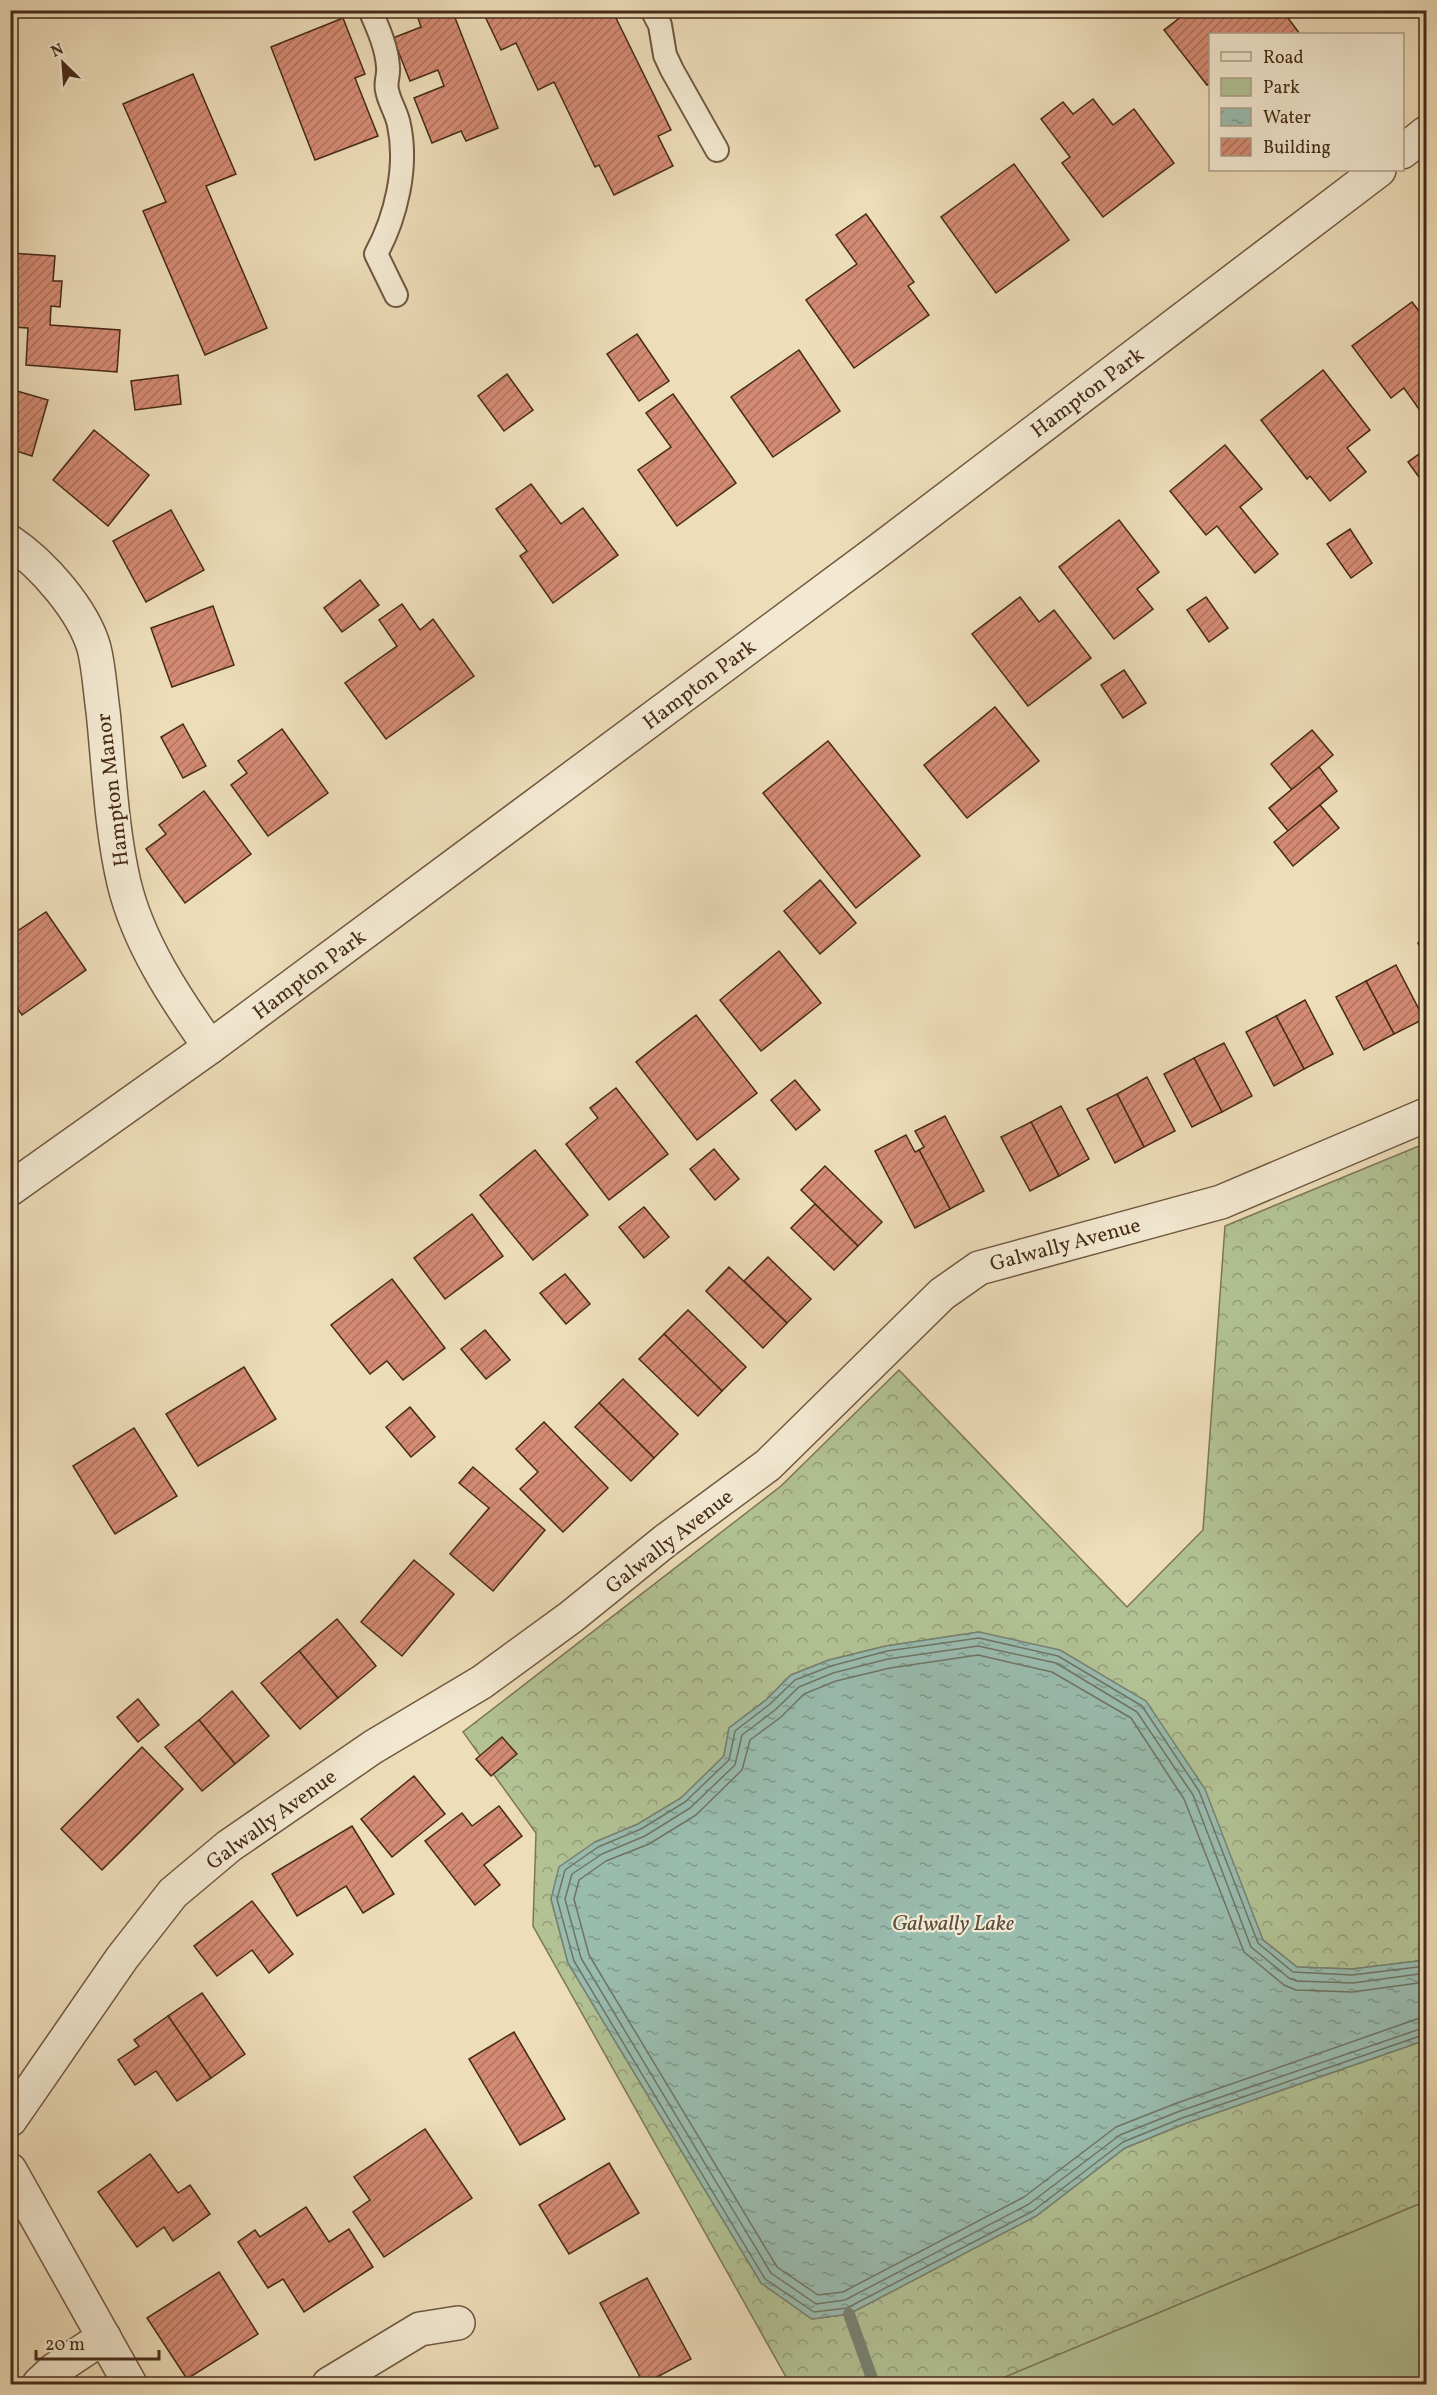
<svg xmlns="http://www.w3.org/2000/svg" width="1437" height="2395" font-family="Vollkorn,serif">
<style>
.green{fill:#b2c294;stroke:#7c7656;stroke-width:1.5}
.forest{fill:url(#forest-crowns);stroke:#7c7656;stroke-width:1.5}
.water{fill:url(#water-ripples);stroke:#788273;stroke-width:1.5}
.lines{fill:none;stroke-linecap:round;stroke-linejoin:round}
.shore{stroke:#707464;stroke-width:1.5}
.stream{stroke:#788273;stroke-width:12}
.building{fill:url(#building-hatch);stroke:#462b18;stroke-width:1.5}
.service-casing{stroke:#705840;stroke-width:26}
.minor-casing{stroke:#705840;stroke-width:36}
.service{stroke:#f3e9d2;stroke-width:22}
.minor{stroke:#f3e9d2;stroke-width:33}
.labels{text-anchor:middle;stroke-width:4.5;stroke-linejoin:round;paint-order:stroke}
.street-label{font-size:21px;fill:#462b18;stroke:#f3e9d2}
.water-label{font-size:22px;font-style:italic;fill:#5b4f3e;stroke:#f3e9d2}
</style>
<defs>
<pattern id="forest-crowns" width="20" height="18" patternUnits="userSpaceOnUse" patternTransform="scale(1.5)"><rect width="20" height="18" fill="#b2c294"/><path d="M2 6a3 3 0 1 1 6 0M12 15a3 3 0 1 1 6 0" fill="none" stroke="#939e78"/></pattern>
<pattern id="water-ripples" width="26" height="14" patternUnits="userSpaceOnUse" patternTransform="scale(1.5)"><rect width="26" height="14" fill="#99bcaf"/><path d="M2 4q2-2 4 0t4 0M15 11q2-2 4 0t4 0" fill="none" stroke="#7f998d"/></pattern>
<pattern id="building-hatch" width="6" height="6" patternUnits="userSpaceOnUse" patternTransform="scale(1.5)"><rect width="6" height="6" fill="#d48b74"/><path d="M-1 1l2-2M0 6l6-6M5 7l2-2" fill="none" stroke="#ae725e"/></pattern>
</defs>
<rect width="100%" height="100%" fill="#edddb9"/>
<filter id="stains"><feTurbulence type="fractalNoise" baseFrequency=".00333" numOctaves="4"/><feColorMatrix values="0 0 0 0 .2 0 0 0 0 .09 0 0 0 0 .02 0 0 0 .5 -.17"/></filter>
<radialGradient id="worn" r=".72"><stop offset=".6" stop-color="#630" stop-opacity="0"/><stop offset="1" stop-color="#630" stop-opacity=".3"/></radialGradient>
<polygon class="green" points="1426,2201 1426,2384 988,2384"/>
<polygon class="forest" points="1426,1143 1426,1960 1352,1969 1297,1967 1263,1940 1246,1900 979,1632 886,1646 829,1660 791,1675 766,1700 729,1728 724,1756 681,1798 638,1824 595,1842 551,1899 568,1963 761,2283 812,2319 849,2314 1036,2216 1125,2148 1184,2124 1426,2040 1426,2201 988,2384 790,2384 533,1926 536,1833 463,1732 781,1486 899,1370 1127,1607 1203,1530 1225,1226"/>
<polygon class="water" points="979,1632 1060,1650 1146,1701 1205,1789 1263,1940 1297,1967 1352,1969 1426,1960 1426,2040 1184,2124 1125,2148 1036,2216 849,2314 812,2319 761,2283 568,1963 551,1899 559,1867 595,1842 638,1824 681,1798 724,1756 729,1728 766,1700 791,1675 829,1660 886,1646"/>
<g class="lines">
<g class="shore">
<polyline points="1426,1966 1352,1975 1293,1972 1258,1943 1199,1791 1142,1706 1058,1656 979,1638 887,1651 831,1666 795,1680 770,1704 735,1731 729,1760 685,1802 641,1829 598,1847 565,1870 557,1899 574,1961 765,2279 814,2312 847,2308 1033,2211 1123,2142 1182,2118 1426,2034"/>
<polyline points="1426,1973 1353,1983 1297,1981 1289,1978 1251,1947 1193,1795 1137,1712 1056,1663 978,1646 888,1659 833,1673 799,1687 775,1710 742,1735 735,1765 690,1808 645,1836 602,1854 572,1874 565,1899 581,1958 771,2273 816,2304 845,2300 1029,2204 1120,2135 1180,2111 1426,2027"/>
<polyline points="1426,1982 1352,1992 1296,1990 1284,1985 1244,1952 1184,1799 1131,1718 1052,1672 978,1655 890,1668 836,1681 804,1694 781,1717 750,1740 742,1770 696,1815 649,1844 606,1861 579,1880 574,1899 589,1955 777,2267 818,2295 843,2292 1024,2197 1116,2127 1177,2103 1417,2019 1426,2018"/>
</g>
<polyline class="stream" points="849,2314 874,2384"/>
</g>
<g class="building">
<polygon points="438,10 452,10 498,128 466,141 461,131 432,143 414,98 444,86 438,70 410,81 393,38 421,27 418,18"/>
<polygon points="482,10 612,10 671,130 658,136 673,166 614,195 599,165 595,167 554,82 538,90 516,43 501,50"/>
<polygon points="1190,10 1282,10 1300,34 1210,34 1210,82 1207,85 1164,30"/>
<polygon points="343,18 365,74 355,78 378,136 315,160 271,47"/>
<polygon points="193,74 236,174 206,186 267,328 205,355 143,211 166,202 123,104"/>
<polygon points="1093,99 1113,125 1134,109 1174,163 1103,217 1062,163 1070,157 1041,119 1063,102 1073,114"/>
<polygon points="1014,164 1069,240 996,293 941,217"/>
<polygon points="866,214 914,282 908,286 929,315 854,368 806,300 857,264 836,235"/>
<polygon points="10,253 55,256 53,281 62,281 60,307 51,306 50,325 120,330 117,372 26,365 28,328 10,327"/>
<polygon points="1412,302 1426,320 1426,419 1404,388 1391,398 1352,346"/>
<polygon points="637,334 669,381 639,401 607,354"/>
<polygon points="799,350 840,411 773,457 731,397"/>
<polygon points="1323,370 1370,430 1347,448 1366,472 1330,501 1310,476 1307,479 1261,420"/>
<polygon points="507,374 533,410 504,431 478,396"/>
<polygon points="178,375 181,404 135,410 131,381"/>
<polygon points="10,389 48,400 32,456 10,449"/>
<polygon points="673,394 736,483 677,526 638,470 671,447 646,413"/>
<polygon points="94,430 149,475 108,526 53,480"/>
<polygon points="1225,445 1262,489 1240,507 1278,554 1255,573 1217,526 1206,535 1170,491"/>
<polygon points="1426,449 1426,487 1408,462"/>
<polygon points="531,484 561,524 583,508 618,555 553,603 520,556 527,551 496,509"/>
<polygon points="171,510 204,570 146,602 113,541"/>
<polygon points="1119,520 1159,572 1137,589 1153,609 1114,639 1059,567"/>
<polygon points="1350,529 1372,563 1351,578 1327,544"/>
<polygon points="360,580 379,605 342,632 324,608"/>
<polygon points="1020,597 1039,622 1054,610 1091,658 1028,706 972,634"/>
<polygon points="1206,597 1228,628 1209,642 1187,610"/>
<polygon points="402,604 420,630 433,619 474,676 386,739 345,683 397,646 379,620"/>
<polygon points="213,606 234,665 172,687 151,628"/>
<polygon points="1124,670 1146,703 1123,718 1101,685"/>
<polygon points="10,685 15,721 10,722"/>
<polygon points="995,707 1039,761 967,818 924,765"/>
<polygon points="183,724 206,766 183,778 161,737"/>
<polygon points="282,729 328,793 268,836 231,785 247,773 238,761"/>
<polygon points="1312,730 1333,755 1292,790 1271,764"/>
<polygon points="828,741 920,856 856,908 763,793"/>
<polygon points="1319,767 1337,791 1288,831 1269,808"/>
<polygon points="204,791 251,854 185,903 146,849 166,834 159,825"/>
<polygon points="1320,805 1339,828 1293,866 1274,842"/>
<polygon points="820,880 856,923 820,954 784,911"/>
<polygon points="46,912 86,970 22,1015 10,998 10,936"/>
<polygon points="1426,939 1426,959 1418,943"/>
<polygon points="779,951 821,1003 761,1051 720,1000"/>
<polygon points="1396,965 1424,1019 1394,1034 1366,981"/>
<polygon points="1366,981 1394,1034 1364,1050 1336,997"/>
<polygon points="1305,1000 1333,1054 1304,1069 1276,1016"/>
<polygon points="696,1015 757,1093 697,1140 636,1062"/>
<polygon points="1276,1016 1304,1069 1274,1086 1246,1032"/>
<polygon points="1224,1043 1252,1096 1222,1112 1194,1058"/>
<polygon points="1194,1058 1222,1112 1192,1127 1164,1074"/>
<polygon points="1147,1077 1175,1131 1144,1147 1117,1094"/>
<polygon points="795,1080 820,1110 796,1130 771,1100"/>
<polygon points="616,1088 668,1154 609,1200 566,1144 598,1118 590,1108"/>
<polygon points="1117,1094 1144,1147 1115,1163 1087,1109"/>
<polygon points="1061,1106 1089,1159 1059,1176 1031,1122"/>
<polygon points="945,1116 984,1191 950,1209 919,1150 924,1147 915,1131"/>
<polygon points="1031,1122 1059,1176 1030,1191 1001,1137"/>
<polygon points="906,1135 915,1152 919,1150 950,1209 915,1228 875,1151"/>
<polygon points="714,1149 739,1179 715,1200 690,1169"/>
<polygon points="535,1150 588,1215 533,1260 480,1195"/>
<polygon points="825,1166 882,1222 858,1246 801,1190"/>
<polygon points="815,1204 858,1246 834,1270 791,1228"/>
<polygon points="644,1207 669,1237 644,1258 619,1227"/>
<polygon points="472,1214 503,1256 445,1299 414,1258"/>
<polygon points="768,1257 811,1299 787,1323 744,1281"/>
<polygon points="729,1267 787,1323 763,1348 706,1291"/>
<polygon points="565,1274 590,1304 566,1324 540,1293"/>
<polygon points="392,1279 445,1348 403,1380 387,1361 370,1374 331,1325"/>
<polygon points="688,1310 746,1367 722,1391 664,1334"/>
<polygon points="485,1330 510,1360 486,1379 461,1349"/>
<polygon points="664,1334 722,1391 698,1416 639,1359"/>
<polygon points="244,1367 276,1419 198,1466 166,1414"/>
<polygon points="623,1379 678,1434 654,1458 599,1403"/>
<polygon points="599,1403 654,1458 631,1481 575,1427"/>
<polygon points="410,1407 435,1437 411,1457 386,1427"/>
<polygon points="544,1422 608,1488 563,1532 520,1489 538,1472 516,1449"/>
<polygon points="134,1428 177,1496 115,1534 73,1466"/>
<polygon points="473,1467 545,1530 493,1591 450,1554 489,1508 459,1483"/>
<polygon points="414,1560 454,1594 402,1656 361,1622"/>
<polygon points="337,1619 376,1666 338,1698 299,1651"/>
<polygon points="299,1651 338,1698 300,1729 261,1683"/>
<polygon points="232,1691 269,1736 235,1764 199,1720"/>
<polygon points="138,1699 159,1725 138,1742 117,1717"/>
<polygon points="199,1720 235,1764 202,1791 165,1747"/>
<polygon points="502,1737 517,1754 491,1776 476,1759"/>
<polygon points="142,1747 183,1789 102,1870 61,1829"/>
<polygon points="414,1776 445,1814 392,1857 361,1819"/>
<polygon points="499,1806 522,1836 484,1865 500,1885 475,1905 425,1841 462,1813 472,1826"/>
<polygon points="352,1826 394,1894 363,1913 346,1886 297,1916 272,1874"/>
<polygon points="252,1901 293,1954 269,1973 252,1950 217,1976 194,1946"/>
<polygon points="202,1993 245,2054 211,2078 168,2016"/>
<polygon points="168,2016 211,2078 177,2101 156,2071 135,2085 118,2060 139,2046 134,2040"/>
<polygon points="514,2032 565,2119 520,2145 469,2059"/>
<polygon points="425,2129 472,2198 384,2257 353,2212 370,2200 354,2177"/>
<polygon points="150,2154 178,2193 190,2185 210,2214 173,2241 164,2227 137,2247 98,2192"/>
<polygon points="609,2163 639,2213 569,2254 539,2205"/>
<polygon points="306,2207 329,2242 349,2229 373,2267 304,2312 283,2279 268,2288 238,2242 255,2230 260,2237"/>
<polygon points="219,2272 258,2334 187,2379 147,2318"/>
<polygon points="647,2278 691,2359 644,2384 600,2303"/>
</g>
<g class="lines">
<defs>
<g id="service">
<path d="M370,10C378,28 387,48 388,67C389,75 385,83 387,90C389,102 397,113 399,125C408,167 396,217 376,254L396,295"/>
<polyline points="652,10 660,25 665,55 672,70 717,150"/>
</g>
<g id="minor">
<polyline points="1402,152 1426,133"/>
<path d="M10,542C43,564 83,610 94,648C99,668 100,690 103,711C109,768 111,827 124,883C138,942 175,998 210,1047"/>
<polyline points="10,1189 210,1047 882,548 1379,170"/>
<polyline points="10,2120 122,1958 173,1893 229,1846 373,1747 482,1682 571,1617 665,1541 768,1465 942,1294 979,1268 1221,1202 1426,1115"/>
<polyline points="10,2170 130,2384"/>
<polyline points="39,2384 54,2370 104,2337"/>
<polyline points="329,2384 420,2329 458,2323"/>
</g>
</defs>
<use href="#service" class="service-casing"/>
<use href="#minor" class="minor-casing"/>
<use href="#service" class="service"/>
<use href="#minor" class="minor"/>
</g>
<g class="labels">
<g class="street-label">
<text transform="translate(1087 392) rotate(-37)" y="7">Hampton Park</text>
<text transform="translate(699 684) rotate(-37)" y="7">Hampton Park</text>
<text transform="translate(112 790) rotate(-97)" y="7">Hampton Manor</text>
<text transform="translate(309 974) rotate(-37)" y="7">Hampton Park</text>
<text transform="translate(1065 1244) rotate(-15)" y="7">Galwally Avenue</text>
<text transform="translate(669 1541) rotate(-38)" y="7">Galwally Avenue</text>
<text transform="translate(271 1819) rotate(-36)" y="7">Galwally Avenue</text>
</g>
<g class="water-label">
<text x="953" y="1930">Galwally Lake</text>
</g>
</g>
<rect width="1437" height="2395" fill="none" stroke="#edddb9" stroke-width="36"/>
<rect x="12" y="12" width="1413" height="2371" fill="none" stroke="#462b18" stroke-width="3"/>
<rect x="18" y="18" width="1401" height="2359" fill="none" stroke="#462b18" stroke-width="1.5"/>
<rect x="1209" y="33" width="195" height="138" fill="#f3e9d2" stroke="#ae9d88" stroke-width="1.5"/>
<rect x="1221" y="52" width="30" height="9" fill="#f3e9d2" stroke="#ae9d88" stroke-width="1.5"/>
<text x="1263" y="63" font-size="18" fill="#462b18">Road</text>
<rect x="1221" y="78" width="30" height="18" fill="#b2c294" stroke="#ae9d88" stroke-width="1.5"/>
<text x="1263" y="93" font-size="18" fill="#462b18">Park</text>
<rect x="1221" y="108" width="30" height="18" fill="url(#water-ripples)" stroke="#ae9d88" stroke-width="1.5"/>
<text x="1263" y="123" font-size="18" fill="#462b18">Water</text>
<rect x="1221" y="138" width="30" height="18" fill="url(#building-hatch)" stroke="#ae9d88" stroke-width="1.5"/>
<text x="1263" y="153" font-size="18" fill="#462b18">Building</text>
<g transform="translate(63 63) rotate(335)" stroke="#f3e9d2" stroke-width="4.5" paint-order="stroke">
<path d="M0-4.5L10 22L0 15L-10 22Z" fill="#462b18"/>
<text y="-9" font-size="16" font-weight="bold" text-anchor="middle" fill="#462b18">N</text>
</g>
<path d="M36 2350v9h123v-9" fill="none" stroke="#462b18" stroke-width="3"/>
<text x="45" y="2350" font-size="18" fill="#462b18" stroke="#f3e9d2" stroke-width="4.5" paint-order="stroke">20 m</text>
<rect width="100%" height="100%" filter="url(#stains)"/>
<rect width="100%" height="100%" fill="url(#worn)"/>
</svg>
